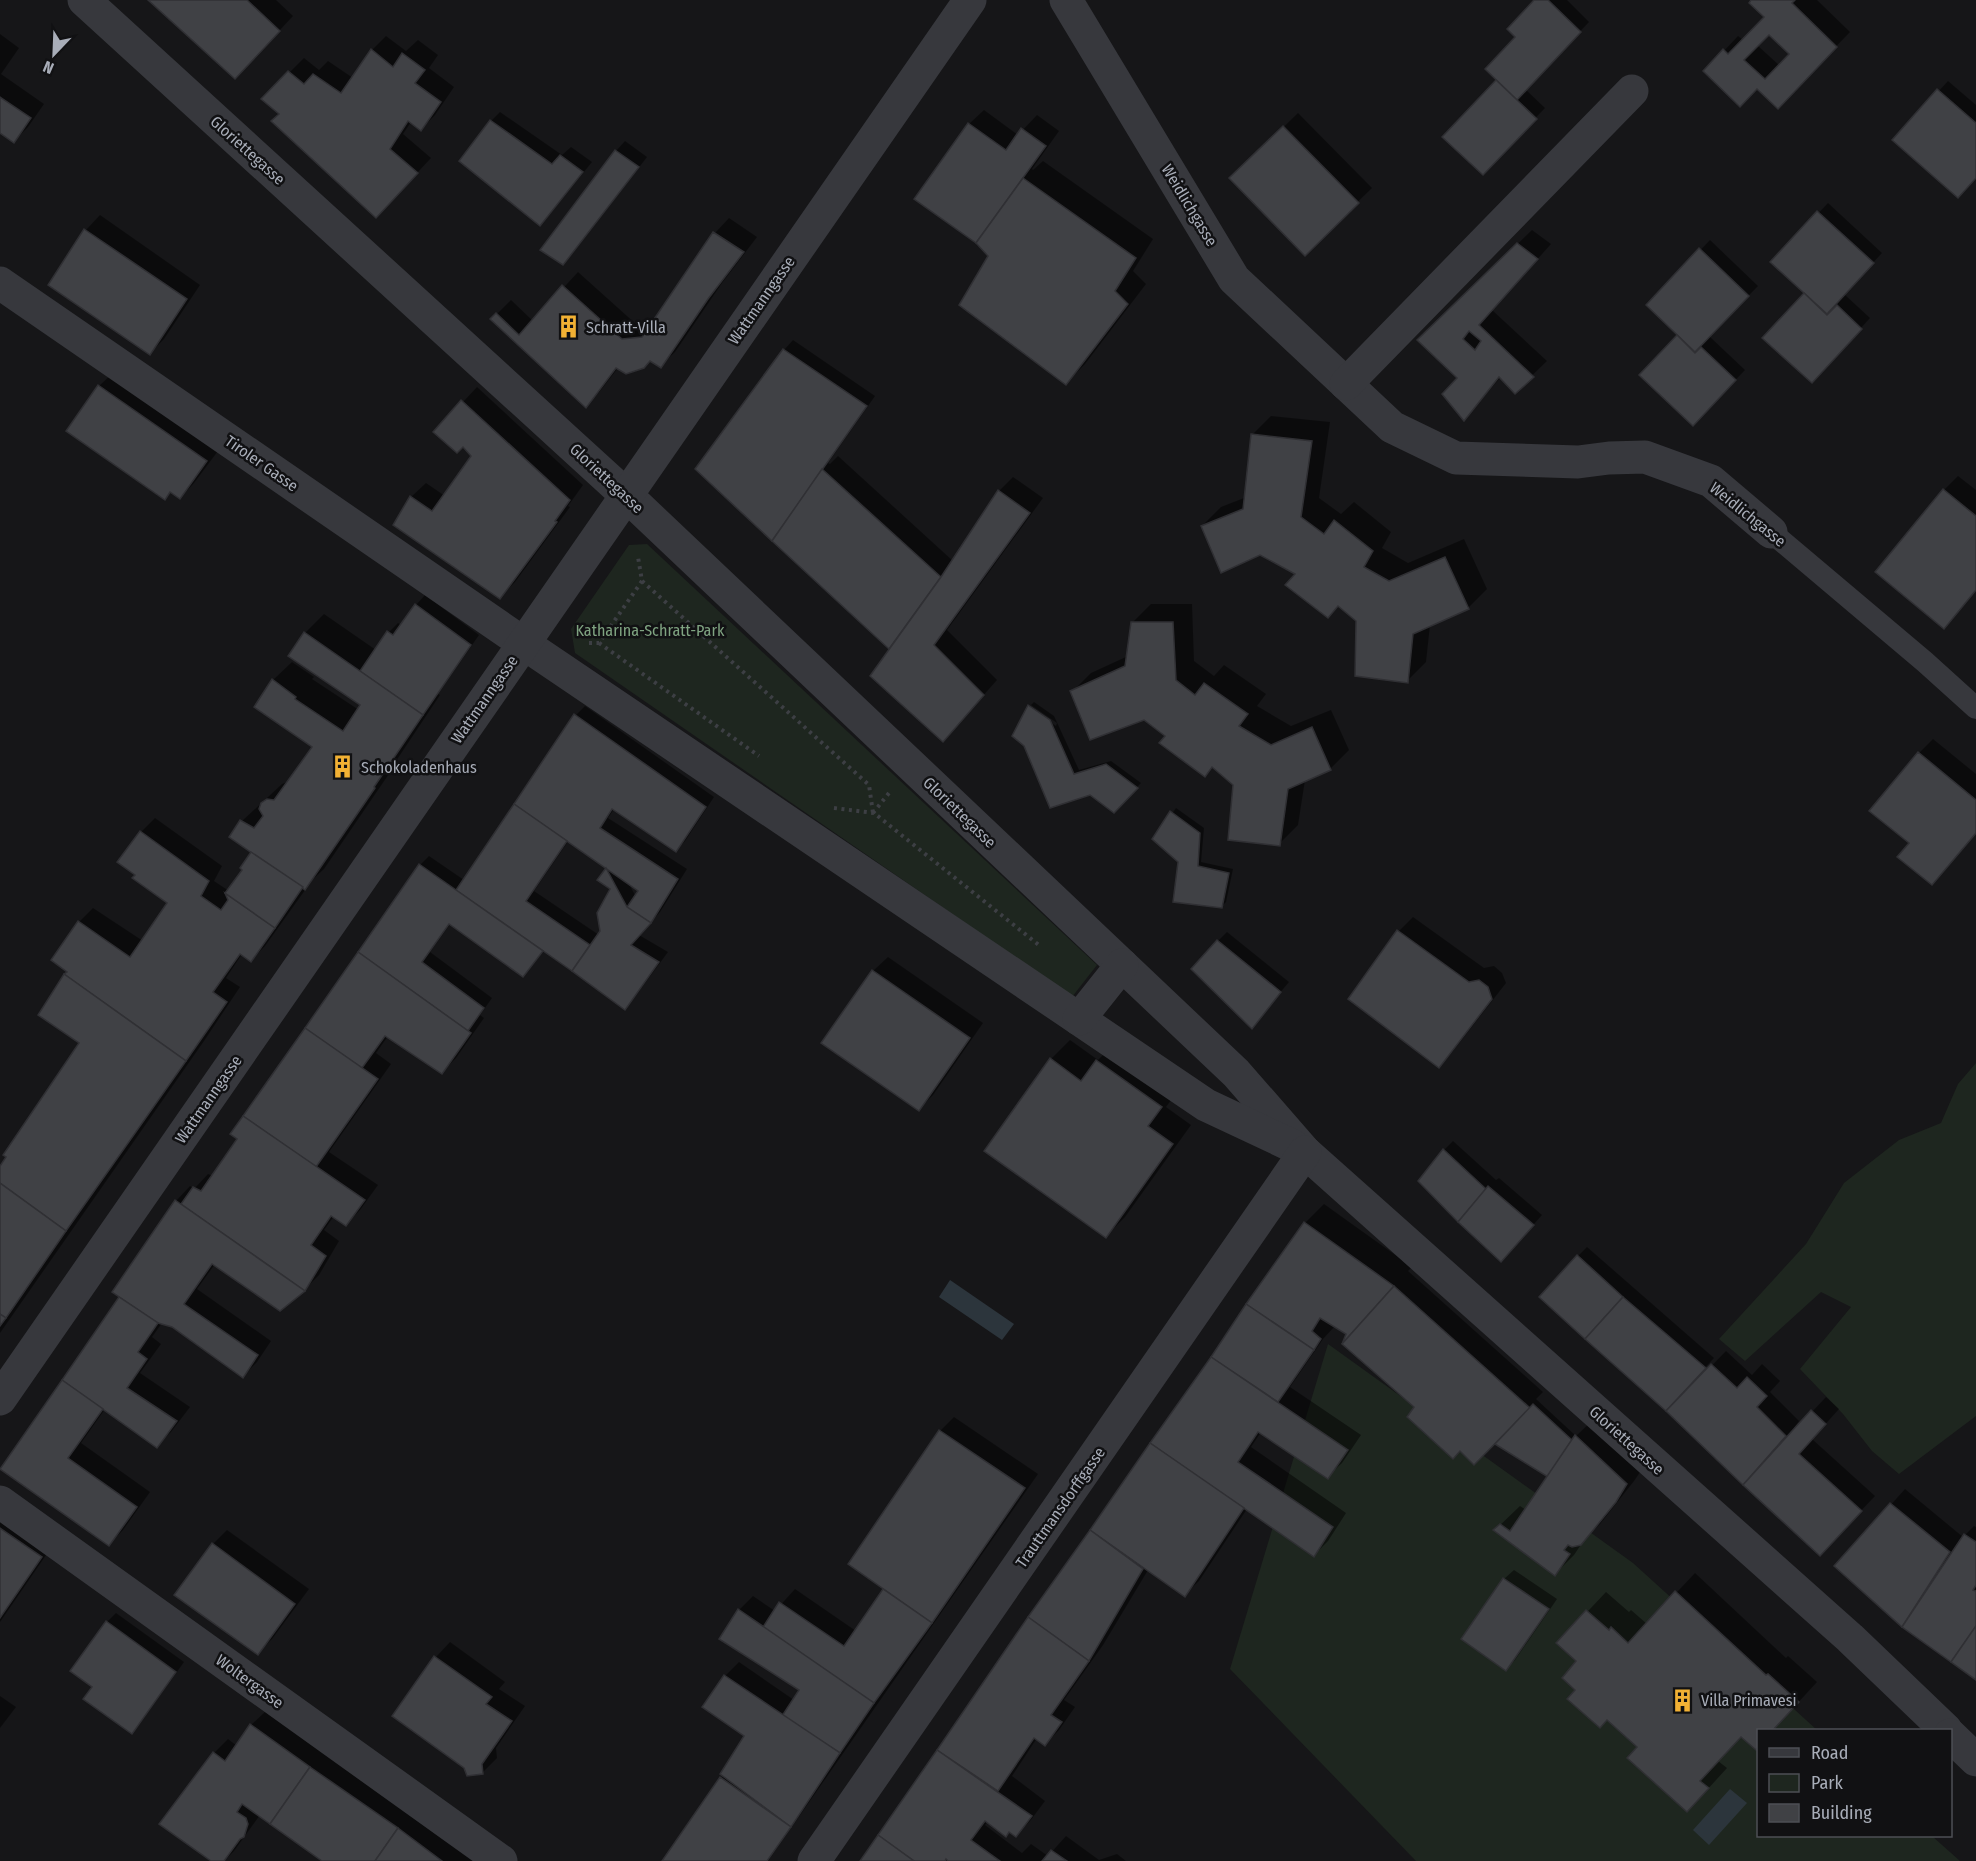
<svg xmlns="http://www.w3.org/2000/svg" width="1976" height="1861" font-family="'Fira Sans Condensed',sans-serif">
<style>
.green{fill:#1e261f}
.water{fill:#2c353c}
.shadow{fill:#0007;fill-rule:evenodd}
.building{fill:#404145;stroke:#303034;stroke-width:1.5;fill-rule:evenodd}
.lines{fill:none;stroke-linecap:round;stroke-linejoin:round}
.path{stroke:#3d3f44;stroke-width:4;stroke-dasharray:3 4.5;stroke-linecap:butt}
.service{stroke:#37383d;stroke-width:22}
.minor{stroke:#37383d;stroke-width:33}
.labels{text-anchor:middle;stroke-width:5;stroke-linejoin:round;paint-order:stroke}
.street-label{font-size:16px;fill:#a8adb8;stroke:#111113}
.poi-label{font-size:16px;fill:#a8adb8;stroke:#111113;text-anchor:start}
.park-label{font-size:16px;fill:#7fa381;stroke:#111113}
</style>
<rect width="100%" height="100%" fill="#161618"/>
<g class="green">
<polygon points="647,544 1097,965 1072,997 575,653 571,629 629,545"/>
<polygon points="1976,1063 1976,1416 1899,1474 1872,1451 1843,1414 1800,1369 1851,1307 1821,1292 1745,1361 1719,1339 1806,1244 1844,1183 1899,1140 1941,1123 1958,1084"/>
<polygon points="1328,1344 1633,1563 1817,1730 1758,1730 1758,1836 1932,1836 1960,1861 1416,1861 1230,1669"/>
</g>
<g class="water">
<polygon points="950,1280 1014,1324 1002,1340 939,1297"/>
<polygon points="1730,1789 1747,1803 1709,1845 1693,1830"/>
</g>
<g class="shadow">
<polygon points="151,0 276,0 293,16 249,63"/>
<polygon points="1536,0 1567,0 1589,22 1525,89 1545,108 1482,173 1444,137 1498,80"/>
<path d="M1753,0H1817L1850,32L1792,92L1758,87L1705,71L1738,36L1743,40L1766,16ZM1769,33L1791,54L1780,66L1757,45Z"/>
<polygon points="0,34 19,48 1,74 44,104 28,127 14,141 0,132"/>
<polygon points="386,36 406,51 418,40 438,55 429,68 454,87 435,115 421,129 411,122 403,134 431,158 390,202 263,99 304,58 319,70 328,61 353,78 372,50"/>
<polygon points="1948,81 1976,105 1976,177 1894,140"/>
<polygon points="984,110 1018,135 1037,115 1059,131 1032,169 1033,170 1043,161 1153,239 1133,271 1146,284 1085,364 1066,383 990,256 977,242 916,199 969,124"/>
<polygon points="500,112 562,155 571,147 592,162 549,215 491,121"/>
<polygon points="1298,113 1372,188 1305,253 1231,178"/>
<polygon points="625,141 647,157 572,254 563,263 616,151"/>
<polygon points="1828,203 1882,253 1844,294 1870,318 1821,372 1765,338 1806,293 1772,262"/>
<polygon points="100,215 200,285 164,339 150,353 50,284 86,230"/>
<polygon points="729,218 757,237 722,283 675,352 660,366 650,359 618,368 600,391 586,405 492,319 511,300 533,321 578,272 637,325 652,324 715,233"/>
<polygon points="1532,230 1551,244 1492,310 1547,361 1515,392 1501,377 1464,419 1459,377 1419,340"/>
<polygon points="1710,240 1758,286 1709,336 1745,370 1693,424 1641,375 1679,335 1648,305"/>
<polygon points="793,340 875,396 828,463 830,464 838,456 953,561 999,491 1013,477 1043,498 947,630 997,680 957,725 891,649 772,540 784,350"/>
<polygon points="114,372 221,447 194,483 180,498 171,491 164,498 99,386"/>
<polygon points="477,387 583,485 568,506 570,507 515,582 500,597 395,524 411,497 426,483 445,496 473,456 463,445 435,432"/>
<polygon points="1271,416 1330,422 1319,498 1341,514 1354,502 1391,532 1382,548 1408,563 1464,539 1487,589 1468,608 1430,625 1426,662 1407,681 1358,621 1339,605 1328,616 1297,573 1202,526 1221,507 1244,498 1252,435"/>
<polygon points="1958,476 1976,490 1976,591 1944,627 1944,490"/>
<polygon points="425,595 479,635 438,694 440,695 392,767 393,768 324,869 313,879 265,946 251,960 242,954 226,978 240,987 204,1041 0,1333 0,1168 81,1042 69,972 79,922 93,908 143,941 170,903 137,874 141,832 155,818 222,866 214,881 229,891 244,869 253,851 242,821 282,784 289,781 314,746 273,680 292,662 314,677 312,679 359,710 362,705 305,633 324,614 376,650 389,632 398,623 401,625 416,605"/>
<polygon points="1151,604 1192,604 1194,661 1214,676 1224,665 1266,694 1257,706 1291,726 1331,710 1349,750 1330,769 1305,780 1298,825 1279,844 1235,784 1213,766 1204,775 1167,735 1144,718 1072,692 1091,673 1128,656 1132,623"/>
<polygon points="1034,702 1054,716 1079,770 1111,761 1141,783 1114,811 1091,793 1051,806 1029,708 1056,726 1057,723 1031,705"/>
<path d="M585,706L714,797L685,841L676,850L614,809L608,818L687,869L660,912L639,935L668,952L634,998L624,1008L544,950L532,965L451,923L430,952L492,998L480,1015L484,1018L456,1058L442,1072L388,1036L376,1053L391,1064L329,1152L378,1185L360,1210L346,1224L334,1216L324,1230L339,1241L319,1275L304,1290L280,1309L215,1264L197,1289L271,1341L257,1362L243,1376L173,1326L162,1323L152,1337L161,1344L140,1373L190,1407L171,1432L156,1446L105,1409L81,1443L150,1492L123,1530L109,1544L1,1468L121,1296L114,1292L176,1201L190,1186L194,1189L208,1174L213,1176L420,865L429,856L464,880L576,715ZM569,840L609,867L599,879L612,889L602,931L599,935L534,891ZM628,882L640,891L636,897Z"/>
<polygon points="1933,739 1976,774 1976,833 1932,883 1911,843 1871,810 1919,753"/>
<polygon points="1176,808 1204,828 1201,862 1233,869 1226,902 1222,906 1179,861 1154,839"/>
<polygon points="1413,917 1484,968 1494,966 1502,973 1506,983 1453,1051 1439,1066 1350,999 1399,931"/>
<polygon points="1227,932 1289,982 1252,1026 1218,941"/>
<polygon points="888,957 983,1023 933,1095 919,1109 873,971"/>
<polygon points="1070,1040 1098,1060 1116,1042 1180,1088 1166,1107 1191,1125 1125,1217 1106,1236 1051,1059"/>
<polygon points="1453,1141 1496,1180 1499,1178 1542,1215 1510,1251 1444,1150"/>
<polygon points="1324,1204 1412,1267 1408,1271 1543,1392 1536,1399 1576,1436 1595,1418 1645,1465 1634,1481 1600,1524 1586,1537 1574,1555 1555,1574 1495,1530 1520,1506 1526,1510 1549,1477 1495,1442 1416,1407 1347,1333 1335,1326 1323,1339 1290,1387 1361,1435 1342,1463 1327,1477 1261,1432 1251,1447 1346,1513 1328,1541 1314,1555 1247,1509 1199,1581 1184,1595 1148,1570 1103,1645 1064,1700 1075,1707 1059,1730 1045,1744 1037,1738 1012,1776 1045,1801 1030,1821 1016,1835 1010,1831 1006,1835 988,1821 985,1825 1022,1853 1031,1844 1048,1856 1066,1836 1099,1860 1117,1854 1126,1861 863,1861 1247,1305 1305,1223"/>
<polygon points="1587,1247 1714,1358 1682,1392 1684,1394 1726,1351 1752,1375 1762,1364 1780,1381 1770,1392 1799,1421 1794,1428 1795,1430 1826,1397 1839,1409 1812,1439 1875,1496 1820,1554 1667,1410 1578,1256"/>
<polygon points="954,1417 1038,1474 768,1861 663,1861 724,1775 746,1735 725,1676 739,1662 794,1700 801,1689 739,1610 753,1596 775,1611 795,1589 856,1631 885,1588 940,1431"/>
<polygon points="1905,1489 1963,1537 1974,1526 1976,1527 1976,1678 1902,1626 1836,1566"/>
<polygon points="0,1504 55,1542 0,1622"/>
<polygon points="227,1530 309,1589 272,1639 257,1653 213,1544"/>
<polygon points="1514,1570 1557,1599 1515,1660 1506,1669 1504,1579"/>
<polygon points="1695,1573 1786,1658 1788,1656 1817,1682 1773,1730 1758,1730 1758,1745 1756,1748 1741,1735 1718,1761 1727,1768 1706,1791 1639,1747 1577,1690 1578,1661 1558,1643 1606,1592 1629,1612 1631,1610 1647,1624"/>
<polygon points="116,1613 184,1662 141,1722 132,1732 107,1622"/>
<polygon points="450,1642 505,1682 499,1689 525,1706 496,1748 497,1758 483,1772 466,1767 394,1716 436,1657"/>
<polygon points="0,1696 16,1707 0,1728"/>
<polygon points="266,1711 475,1861 324,1861 260,1815 234,1851 224,1861 213,1861 214,1753 228,1739 237,1746 251,1725"/>
</g>
<g class="building">
<polygon points="148,0 247,0 280,31 235,79"/>
<polygon points="1534,0 1548,0 1581,32 1517,100 1485,69 1515,37 1507,29"/>
<path d="M1751,0H1795L1792,3L1837,47L1778,109L1757,89L1740,107L1703,71L1723,49L1728,54L1764,17L1749,3ZM1769,35L1789,54L1765,79L1744,60Z"/>
<polygon points="371,49 393,67 402,53 425,70 415,83 441,102 421,131 408,121 390,149 418,173 376,218 271,121 279,114 261,99 288,71 304,84 313,74 341,93"/>
<polygon points="1496,80 1537,119 1483,175 1442,137"/>
<polygon points="1937,89 1976,123 1976,178 1958,198 1892,140"/>
<polygon points="0,97 31,118 14,143 0,133"/>
<polygon points="490,120 552,164 560,155 583,172 540,226 459,161"/>
<polygon points="968,123 1006,150 1021,128 1046,146 976,243 914,199"/>
<polygon points="1283,126 1359,203 1305,256 1229,178"/>
<polygon points="615,150 639,167 563,265 540,250"/>
<polygon points="1023,178 1136,258 1115,291 1128,304 1066,385 959,305 988,256 976,243"/>
<polygon points="1817,211 1874,263 1827,314 1770,262"/>
<polygon points="84,229 187,299 150,355 48,285"/>
<polygon points="713,232 744,252 708,299 661,368 650,361 644,368 626,374 616,368 586,408 490,319 496,313 519,335 562,285 622,339 642,337"/>
<path d="M1517,243L1538,259L1479,325L1534,377L1515,394L1499,377L1464,421L1442,394L1457,378L1417,340ZM1469,331L1481,341L1475,350L1463,339Z"/>
<polygon points="1699,248 1749,296 1695,352 1646,305"/>
<polygon points="1804,293 1827,315 1837,305 1862,329 1812,383 1762,338"/>
<polygon points="1677,335 1695,353 1701,347 1736,380 1693,426 1639,375"/>
<polygon points="783,349 867,406 772,541 695,469"/>
<polygon points="98,385 207,461 180,499 170,492 165,500 66,431"/>
<polygon points="461,400 570,500 555,521 557,522 500,599 393,525 410,496 432,511 471,456 463,447 457,453 433,432"/>
<polygon points="1251,434 1312,441 1301,517 1324,534 1334,520 1373,551 1364,567 1389,581 1445,557 1469,609 1413,634 1408,683 1355,676 1356,621 1338,606 1328,618 1285,585 1295,574 1260,555 1221,573 1201,526 1243,509"/>
<polygon points="822,469 941,577 889,649 772,541"/>
<polygon points="1943,489 1976,516 1976,590 1944,629 1875,572"/>
<polygon points="998,490 1030,513 934,645 984,695 943,742 870,676 941,577"/>
<polygon points="415,604 471,645 423,715 360,671 387,631 393,635"/>
<polygon points="1131,622 1173,622 1176,680 1195,695 1204,683 1248,714 1239,726 1271,745 1312,727 1331,770 1288,789 1280,846 1228,840 1233,785 1212,767 1205,777 1159,743 1165,736 1144,720 1090,740 1070,691 1125,666"/>
<polygon points="304,632 423,715 374,787 375,788 305,890 229,837 240,820 254,828 263,816 259,809 261,803 267,799 274,800 312,747 254,707 272,679 296,697 295,699 343,731 360,705 288,656"/>
<polygon points="1028,705 1050,720 1074,774 1106,764 1138,788 1114,813 1090,795 1050,808 1024,746 1012,736"/>
<polygon points="574,714 706,807 676,852 612,809 600,828 678,879 651,923 627,907 638,891 514,804"/>
<polygon points="1918,752 1976,800 1976,833 1932,885 1897,857 1909,843 1869,811"/>
<polygon points="514,804 567,841 526,901 590,945 572,971 456,890"/>
<polygon points="1170,811 1200,833 1198,866 1229,873 1222,908 1173,902 1178,862 1152,839"/>
<polygon points="140,831 209,881 201,896 221,910 228,900 225,893 275,928 251,962 240,954 213,992 227,1002 186,1061 64,974 67,972 51,960 78,921 130,957 167,903 132,878 135,875 117,862"/>
<polygon points="251,852 303,887 275,928 225,893 242,870 240,868"/>
<polygon points="419,864 543,951 523,977 449,924 422,962 484,1008 468,1031 358,952"/>
<polygon points="606,868 627,907 651,923 631,945 659,962 625,1010 572,971 600,931 597,913 610,889 597,880"/>
<polygon points="1397,930 1469,982 1479,980 1488,987 1492,999 1439,1068 1348,999"/>
<polygon points="1217,940 1281,992 1252,1029 1191,969"/>
<polygon points="358,952 471,1033 442,1074 385,1036 362,1068 305,1028"/>
<polygon points="872,970 970,1038 919,1111 821,1043"/>
<polygon points="64,974 186,1061 66,1231 0,1183 0,1166 6,1157 3,1155 79,1043 38,1015"/>
<polygon points="305,1028 378,1079 316,1167 243,1116"/>
<polygon points="1050,1058 1081,1081 1096,1060 1162,1107 1148,1126 1173,1144 1106,1238 984,1151"/>
<polygon points="243,1116 365,1200 346,1226 331,1216 311,1245 326,1256 305,1291 181,1204 193,1187 201,1191 237,1139 230,1134"/>
<polygon points="1443,1149 1486,1189 1458,1222 1418,1181"/>
<polygon points="0,1183 66,1231 6,1318 0,1314"/>
<polygon points="1488,1186 1534,1225 1501,1262 1458,1222"/>
<polygon points="175,1200 305,1291 280,1311 212,1264 184,1304 258,1355 243,1378 172,1327 158,1323 112,1292"/>
<polygon points="1304,1222 1394,1286 1342,1344 1346,1334 1320,1318 1312,1331 1321,1339 1314,1350 1246,1304"/>
<polygon points="1577,1255 1623,1297 1585,1339 1539,1297"/>
<polygon points="1394,1286 1530,1408 1474,1465 1460,1451 1453,1459 1407,1417 1414,1407 1342,1344"/>
<polygon points="119,1297 158,1323 138,1352 147,1359 127,1388 177,1421 157,1448 62,1380"/>
<polygon points="1623,1297 1706,1368 1666,1411 1585,1339"/>
<polygon points="1246,1304 1314,1350 1278,1402 1211,1357"/>
<polygon points="0,1314 6,1318 0,1326"/>
<polygon points="1211,1357 1348,1450 1328,1479 1258,1432 1238,1462 1333,1527 1314,1557 1150,1443"/>
<polygon points="1711,1364 1737,1388 1747,1377 1767,1396 1757,1407 1786,1436 1743,1485 1666,1411"/>
<polygon points="62,1380 103,1409 68,1458 137,1507 109,1546 0,1469"/>
<polygon points="1533,1404 1572,1440 1548,1477 1495,1444"/>
<polygon points="1811,1410 1826,1424 1799,1454 1862,1511 1820,1556 1743,1485"/>
<polygon points="939,1430 1025,1488 932,1623 848,1564"/>
<polygon points="1575,1435 1627,1484 1616,1502 1581,1545 1572,1547 1568,1545 1564,1550 1570,1554 1555,1576 1493,1530 1500,1524 1510,1531"/>
<polygon points="1150,1443 1244,1508 1185,1597 1090,1530"/>
<polygon points="1890,1503 1950,1552 1902,1627 1834,1566"/>
<polygon points="0,1528 42,1557 0,1618"/>
<polygon points="1090,1530 1143,1569 1089,1661 1028,1617"/>
<polygon points="1964,1534 1976,1542 1976,1585 1973,1590 1976,1591 1976,1626 1951,1662 1902,1627"/>
<polygon points="212,1543 295,1604 258,1655 174,1595"/>
<polygon points="1503,1578 1549,1609 1506,1671 1461,1639"/>
<polygon points="883,1589 932,1623 874,1703 763,1627 779,1602 844,1646"/>
<polygon points="1675,1591 1766,1675 1768,1674 1799,1702 1773,1730 1758,1730 1758,1747 1756,1750 1741,1737 1700,1781 1709,1788 1687,1812 1627,1758 1637,1747 1607,1720 1600,1728 1567,1699 1575,1690 1562,1678 1576,1661 1556,1643 1586,1610 1609,1630 1611,1627 1628,1643"/>
<polygon points="738,1609 874,1703 840,1753 782,1716 799,1690 719,1639"/>
<polygon points="1028,1617 1089,1661 1051,1715 1062,1722 1045,1746 1034,1738 998,1791 937,1750"/>
<polygon points="106,1621 176,1672 132,1734 83,1699 92,1687 70,1671"/>
<polygon points="1976,1626 1976,1680 1951,1662"/>
<polygon points="434,1656 492,1697 486,1704 512,1721 482,1764 483,1774 467,1776 464,1768 392,1716"/>
<polygon points="724,1675 840,1753 791,1827 720,1774 744,1736 702,1707"/>
<polygon points="250,1724 310,1767 270,1824 242,1804 237,1812 246,1818 248,1824 244,1837 240,1839 224,1861 211,1861 159,1824 213,1752 225,1761"/>
<polygon points="937,1750 1032,1816 1016,1837 1009,1832 1006,1837 985,1821 971,1840 1000,1861 948,1861 946,1859 945,1861 914,1861 878,1835"/>
<polygon points="310,1767 398,1828 375,1861 322,1861 270,1824"/>
<polygon points="720,1777 791,1827 767,1861 662,1861"/>
<polygon points="398,1828 442,1861 375,1861"/>
<polygon points="878,1835 914,1861 860,1861"/>
<polygon points="1051,1850 1067,1861 1042,1861"/>
</g>
<g class="lines">
<g class="path">
<polyline points="642,581 869,785 873,813"/>
<polyline points="589,643 599,643 642,581 638,557"/>
<polyline points="599,643 759,756"/>
<polyline points="834,808 874,813 1040,946"/>
<polyline points="873,813 889,793"/>
</g>
<polyline class="service" points="1771,532 1925,662 1976,708"/>
<g class="minor">
<polyline points="84,0 626,495 1236,1073 1305,1152 1850,1638 1946,1730"/>
<polyline points="1066,0 1234,279 1392,427 1456,458 1578,462 1609,458 1645,457 1711,481 1771,532"/>
<polyline points="0,283 523,643 1206,1105 1293,1146"/>
<polyline points="1346,384 1632,91"/>
<polyline points="1079,1019 1122,965"/>
<polyline points="0,1399 970,0"/>
<polyline points="0,1502 501,1861"/>
<polyline points="1950,1735 1976,1760"/>
<polyline points="814,1861 1305,1152"/>
</g>
</g>
<defs>
<symbol id="building-bare" viewBox="-9 -9 18 18"><path d="M-4-6H4V6H1V3H-1V6H-4ZM-2.5-4.3h1.7v1.8h-1.7ZM.8-4.3h1.7v1.8H.8ZM-2.5-1h1.7V.8h-1.7ZM.8-1h1.7V.8H.8Z" fill="#f2b134" stroke="#111113" stroke-width="2.5" paint-order="stroke"/></symbol>
</defs>
<g fill-rule="evenodd">
<use href="#building-bare" x="552" y="310" width="33" height="33"/>
<use href="#building-bare" x="326" y="750" width="33" height="33"/>
<use href="#building-bare" x="1666" y="1684" width="33" height="33"/>
</g>
<g class="labels">
<g class="street-label">
<text transform="translate(248 150) rotate(42)" y="6">Gloriettegasse</text>
<text transform="translate(1190 205) rotate(59)" y="6">Weidlichgasse</text>
<text transform="translate(761 300) rotate(-55)" y="6">Wattmanngasse</text>
<text transform="translate(262 463) rotate(35)" y="6">Tiroler Gasse</text>
<text transform="translate(607 478) rotate(43)" y="6">Gloriettegasse</text>
<text transform="translate(1748 514) rotate(39)" y="6">Weidlichgasse</text>
<text transform="translate(484 699) rotate(-55)" y="6">Wattmanngasse</text>
<text transform="translate(960 812) rotate(44)" y="6">Gloriettegasse</text>
<text transform="translate(208 1099) rotate(-55)" y="6">Wattmanngasse</text>
<text transform="translate(1627 1440) rotate(42)" y="6">Gloriettegasse</text>
<text transform="translate(1060 1507) rotate(-55)" y="6">Trauttmansdorffgasse</text>
<text transform="translate(250 1681) rotate(36)" y="6">Woltergasse</text>
</g>
<g class="poi-label">
<text x="586" y="333">Schratt-Villa</text>
<text x="361" y="773">Schokoladenhaus</text>
<text x="1701" y="1706">Villa Primavesi</text>
</g>
<g class="park-label">
<text x="650" y="636">Katharina-Schratt-Park</text>
</g>
</g>
<rect x="1757" y="1729" width="195" height="108" fill="#111113" stroke="#4d4f55" stroke-width="1.5"/>
<rect x="1769" y="1748" width="30" height="9" fill="#37383d" stroke="#4d4f55" stroke-width="1.5"/>
<text x="1811" y="1759" font-size="18" fill="#a8adb8">Road</text>
<rect x="1769" y="1774" width="30" height="18" fill="#1e261f" stroke="#4d4f55" stroke-width="1.5"/>
<text x="1811" y="1789" font-size="18" fill="#a8adb8">Park</text>
<rect x="1769" y="1804" width="30" height="18" fill="#404145" stroke="#4d4f55" stroke-width="1.5"/>
<text x="1811" y="1819" font-size="18" fill="#a8adb8">Building</text>
<g transform="translate(54 54) rotate(203)" stroke="#111113" stroke-width="4.5" paint-order="stroke">
<path d="M0-4.5L10 22L0 15L-10 22Z" fill="#a8adb8"/>
<text y="-9" font-size="16" font-weight="bold" text-anchor="middle" fill="#a8adb8">N</text>
</g>
</svg>
